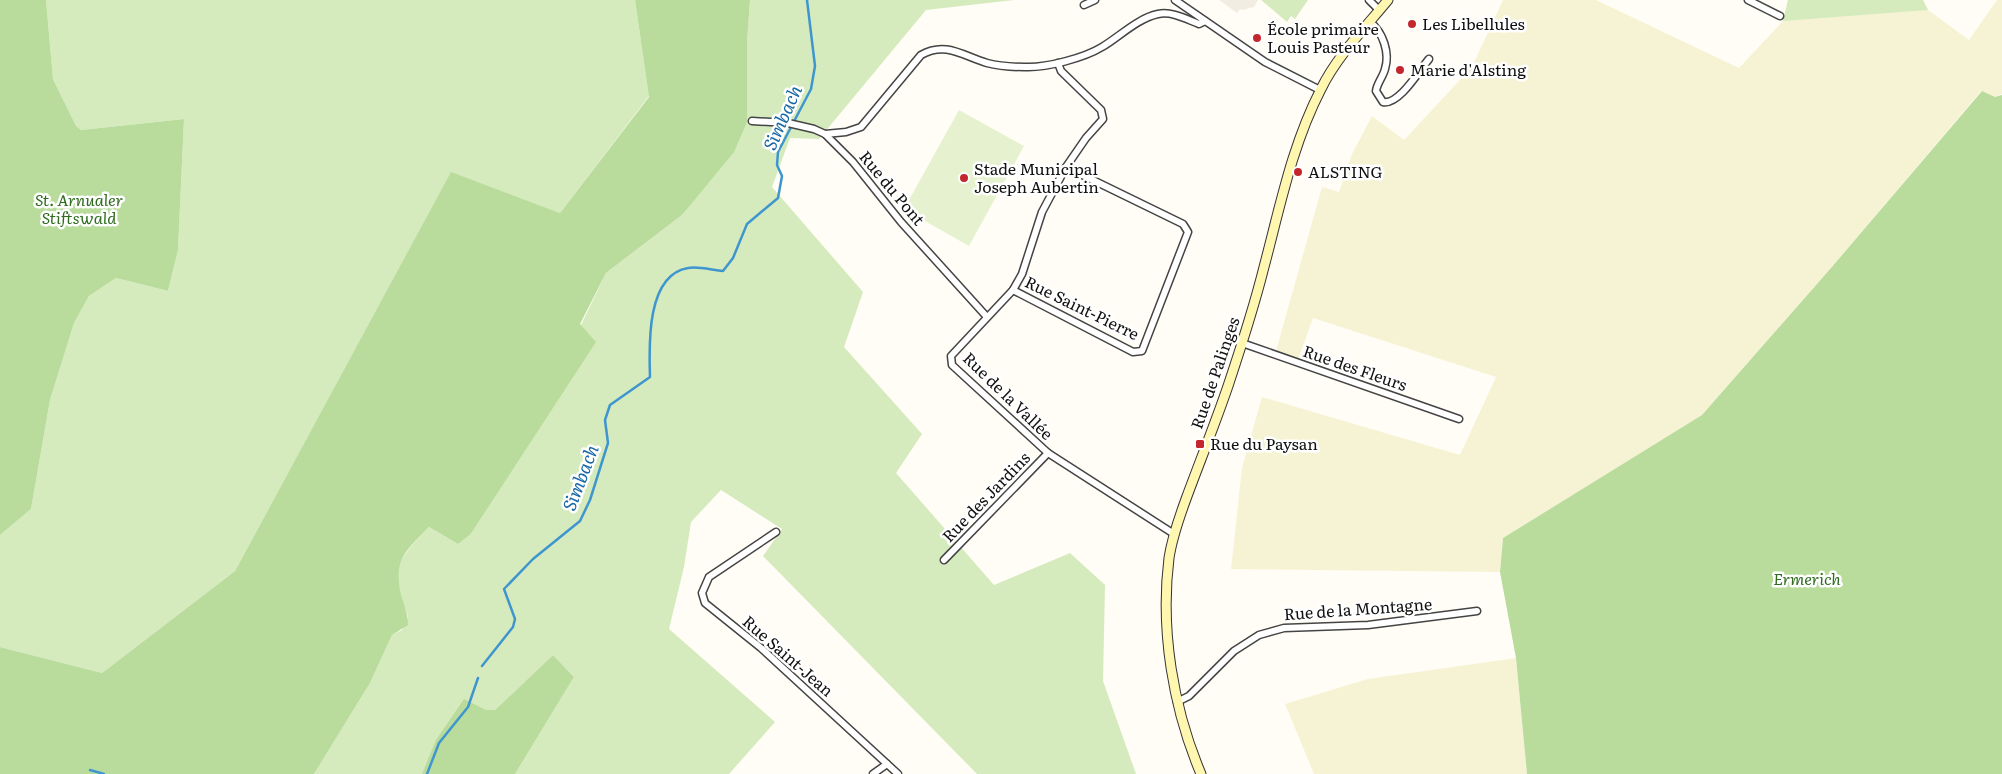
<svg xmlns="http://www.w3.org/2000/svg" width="2002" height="774" font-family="Literata,serif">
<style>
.farmland{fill:#f6f3d4}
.green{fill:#d5ebbd}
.forest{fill:#b9dc9c}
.pitch{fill:#e6f2cf}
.plaza{fill:#f1ede2}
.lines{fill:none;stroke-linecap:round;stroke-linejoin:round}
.stream{stroke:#3f96cf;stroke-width:2.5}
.street-casing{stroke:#444;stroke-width:9}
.secondary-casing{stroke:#333;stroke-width:11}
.street{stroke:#fff;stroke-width:6}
.secondary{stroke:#fff6b0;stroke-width:9}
.poi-dot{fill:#c4262e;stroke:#fff;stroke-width:2}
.labels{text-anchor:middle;stroke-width:5;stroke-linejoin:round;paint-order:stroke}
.poi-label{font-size:16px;fill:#111;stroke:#fff;text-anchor:start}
.street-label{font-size:16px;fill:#111;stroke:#fff}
.park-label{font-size:16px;font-style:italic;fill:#2f6b1f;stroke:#fff}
.water-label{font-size:18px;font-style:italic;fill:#1768a6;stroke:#fff}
</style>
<rect width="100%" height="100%" fill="#fffdf5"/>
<g class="farmland">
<polygon points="1503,0 1596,0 1739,68 1783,21 1788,0 1923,0 1928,10 1969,40 1997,0 2002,0 2002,94 1995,97 1981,91 1831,268 1702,415 1503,538 1500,572 1231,569 1242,468 1262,397 1460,455 1496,377 1313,318 1298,360 1276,351 1322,187 1339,192 1352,154 1372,116 1404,140 1472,67"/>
<polygon points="1516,658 1527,774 1314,774 1285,704 1368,679"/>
</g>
<g class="green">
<polygon points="46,0 635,0 649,96 560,213 451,173 235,571 102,673 0,647 0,535 31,509 50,400 74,323 89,296 116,278 168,291 178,250 184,119 81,130 76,126 53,79"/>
<path d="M750,0H1014L926,10L819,139L790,138L772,187L863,292L844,347L922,434L896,473L994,585L1070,553L1105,585L1103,681L1136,774H977L763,556L782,529L721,490L691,522L684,567L669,629L775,722L729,774H515L574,677L553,655L495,710H486L427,764L422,774H314L370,683L392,635L402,630L408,617C392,566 393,565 429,527L458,544L470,535L512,468L606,273L682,215L747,121V42Z"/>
<polygon points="1261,0 1308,0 1295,19 1291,16 1287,22"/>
<polygon points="1788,0 1923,0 1928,10 1783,21"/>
</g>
<g class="forest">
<polygon points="0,0 46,0 53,79 76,126 81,130 184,119 178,250 168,291 116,278 89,296 74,323 50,400 31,509 0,535"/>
<path d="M635,0H750L747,42V122L734,152L682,215L606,273L580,324L596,342L470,535L458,544L429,527C406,551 393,559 401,594C404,605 408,614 408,625L392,635L370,683L314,774H0V647L102,673L235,571L451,172L560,213L649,97Z"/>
<polygon points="1982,91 1995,97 2002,95 2002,774 1527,774 1516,658 1500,572 1503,538 1702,415 1831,268"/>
<polygon points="553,655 574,677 515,774 422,774 436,740 464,699 486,710 495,710"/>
</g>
<polygon class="pitch" points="959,110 1024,146 969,246 904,209"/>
<polygon class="plaza" points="1219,0 1258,0 1254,7 1242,10 1240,9 1237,13"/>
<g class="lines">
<g class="stream">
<path d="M482,666L513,627L515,619L504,589L533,559L580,521L590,500L608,443L605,420L610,405L650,377C649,346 646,275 688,268C698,266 712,270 723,271L733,258L747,224L778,198L782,176L777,165L778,152L811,89L815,66L807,0"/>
<polyline points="90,770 104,774"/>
<polyline points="427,774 439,743 468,707 478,678"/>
</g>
<defs>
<g id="street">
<polyline points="1175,0 1265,62 1320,90"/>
<polyline points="1369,0 1379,10"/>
<polyline points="1748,0 1780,16"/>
<polyline points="1084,5 1095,0"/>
<path d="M1370,22C1383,32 1390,53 1385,69C1383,77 1377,83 1376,91L1383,102C1399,105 1419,71 1429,59"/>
<polyline points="1058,63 1061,71 1101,110 1103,119 1086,138 1066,167 1042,212 1022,274 1013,290 951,356 952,365 1048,453 1174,534"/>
<polyline points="752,121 788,123 814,129 825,134 853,162 901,222 987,317"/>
<path d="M825,134L846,132L861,127L921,55C946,41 963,56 987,63C998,66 1013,67 1025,67C1046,68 1084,58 1102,47C1119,37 1138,18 1158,14C1172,11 1186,19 1199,24L1205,21"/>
<polyline points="1013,290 1133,352 1142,351 1188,232 1183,224 1066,167"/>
<polyline points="1242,343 1459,419"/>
<polyline points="776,532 709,577 702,593 705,603 761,648 898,774"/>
<polyline points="944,560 1048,453"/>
<polyline points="1177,702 1189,696 1234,651 1259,635 1284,628 1368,625 1477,611"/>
<polyline points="873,774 887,764"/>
</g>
<path id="secondary" d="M1201,774C1173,708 1160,630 1169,558C1172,538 1179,518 1186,499C1200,461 1215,424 1228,386C1241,347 1254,307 1264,267C1280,207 1292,145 1321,89C1337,56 1365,28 1388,0"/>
</defs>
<use href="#street" class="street-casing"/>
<use href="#secondary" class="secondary-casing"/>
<use href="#street" class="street"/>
<use href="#secondary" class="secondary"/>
</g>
<g class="poi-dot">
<circle cx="1412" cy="24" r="5"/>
<circle cx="1257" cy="38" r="5"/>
<circle cx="1400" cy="70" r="5"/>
<circle cx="1298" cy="172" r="5"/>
<circle cx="964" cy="178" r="5"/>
<rect x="1195" y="439" width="10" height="10" rx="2.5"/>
</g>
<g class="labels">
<g class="poi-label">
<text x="1422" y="30">Les Libellules</text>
<text x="1267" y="35">École primaire<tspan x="1267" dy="18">Louis Pasteur</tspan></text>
<text x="1410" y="76">Marie d'Alsting</text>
<text x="974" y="175">Stade Municipal<tspan x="974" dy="18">Joseph Aubertin</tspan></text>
<text x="1308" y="178">ALSTING</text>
<text x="1210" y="450">Rue du Paysan</text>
</g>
<g class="street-label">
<text transform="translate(892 188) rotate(50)" y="6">Rue du Pont</text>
<text transform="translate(1082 308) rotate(26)" y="6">Rue Saint-Pierre</text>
<text transform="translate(1355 368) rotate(19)" y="6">Rue des Fleurs</text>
<text transform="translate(1215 373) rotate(-71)" y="6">Rue de Palinges</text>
<text transform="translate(1008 396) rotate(44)" y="6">Rue de la Vallée</text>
<text transform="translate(986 497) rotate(-46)" y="6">Rue des Jardins</text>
<text transform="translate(1358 609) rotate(-4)" y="6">Rue de la Montagne</text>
<text transform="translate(788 656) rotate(41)" y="6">Rue Saint-Jean</text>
</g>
<g class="park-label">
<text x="79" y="206">St. Arnualer<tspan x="79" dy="18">Stiftswald</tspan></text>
<text x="1807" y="585">Ermerich</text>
</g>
<g class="water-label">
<text transform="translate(783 118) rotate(-66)" y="6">Simbach</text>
<text transform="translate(581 478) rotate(-69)" y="6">Simbach</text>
</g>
</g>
</svg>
